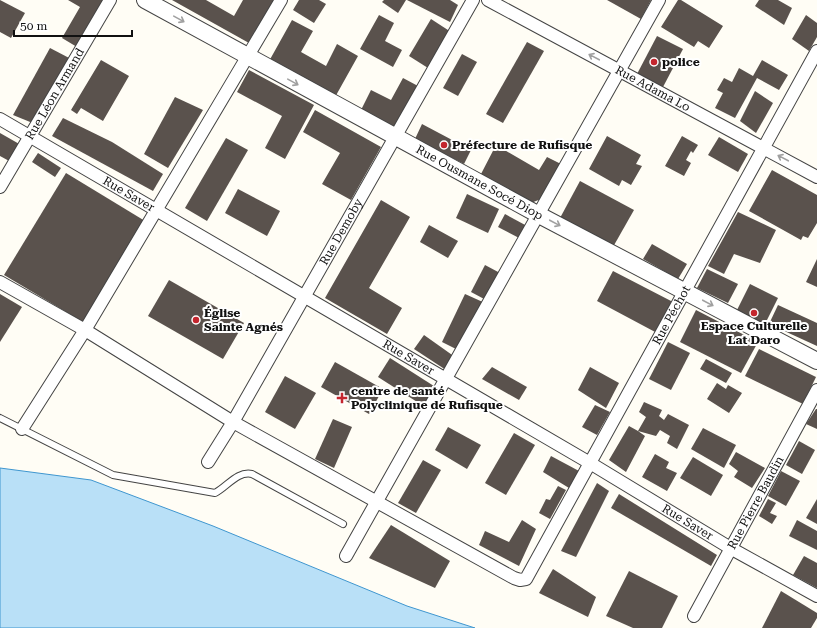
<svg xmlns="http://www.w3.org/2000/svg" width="817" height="628" font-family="'Roboto Serif',serif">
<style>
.water{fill:#b9e0f7;stroke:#3f96cf}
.building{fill:#5a524d}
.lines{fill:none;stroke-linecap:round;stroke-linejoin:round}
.service-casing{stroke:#444;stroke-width:8}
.minor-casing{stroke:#444;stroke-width:14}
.tertiary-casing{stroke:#444;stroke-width:18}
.service{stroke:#fff;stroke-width:6}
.minor{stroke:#fff;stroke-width:12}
.tertiary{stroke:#fff;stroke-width:16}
.oneway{stroke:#a0a0a0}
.poi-dot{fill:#c4262e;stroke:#fff;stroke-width:1.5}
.labels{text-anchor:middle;stroke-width:4;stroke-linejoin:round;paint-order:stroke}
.poi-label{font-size:12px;font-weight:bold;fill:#111;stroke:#fff;text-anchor:start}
.street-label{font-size:12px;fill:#111;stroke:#fff}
</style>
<rect width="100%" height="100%" fill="#fffdf5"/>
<polygon class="water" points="0,468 91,480 213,526 407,606 475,628 0,628"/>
<g class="building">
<polygon points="0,0 25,13 11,38 0,32"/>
<polygon points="68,0 105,0 77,47 62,38 80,7"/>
<polygon points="172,0 206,0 234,16 243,0 274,0 249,43"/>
<polygon points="299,0 319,0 326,4 314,23 293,10"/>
<polygon points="384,0 406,0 398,13 382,2"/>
<polygon points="407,0 450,0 458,5 450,22"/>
<polygon points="607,0 651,0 641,19"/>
<polygon points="678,0 681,0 723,26 709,48 698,41 694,47 661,27"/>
<polygon points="759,0 778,0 792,8 784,25 755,6"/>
<polygon points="379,15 394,23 385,41 402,50 393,67 360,49"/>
<polygon points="806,15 817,23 817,37 809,51 792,39"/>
<polygon points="431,19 451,32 428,68 409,56"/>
<polygon points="292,20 313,31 301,52 326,66 337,44 358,56 334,99 268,63"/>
<polygon points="657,36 683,49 663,87 637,74"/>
<polygon points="527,42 544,51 503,123 486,114"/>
<polygon points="50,48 73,60 35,124 13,115"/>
<polygon points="462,54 477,62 458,96 443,88"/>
<polygon points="101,60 129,76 103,121 81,108 77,114 71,110"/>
<polygon points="762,60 788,75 779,90 757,78 735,118 715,108 723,93 717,90 724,78 732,82 739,68 753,76"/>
<polygon points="249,70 314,105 285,159 265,148 282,116 237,92"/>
<polygon points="403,78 418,86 395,130 360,112 371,90 391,100"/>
<polygon points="755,91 773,103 756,133 740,121"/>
<polygon points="175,97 203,110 168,168 144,154"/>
<polygon points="315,110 381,147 351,200 322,184 340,153 303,132"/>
<polygon points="63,118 112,142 163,174 153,191 52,136"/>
<polygon points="422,124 471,150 464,164 415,139"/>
<polygon points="0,133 21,145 11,162 0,156"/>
<polygon points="607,136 641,155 636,164 642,166 631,185 622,180 619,186 589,169"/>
<polygon points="682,136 698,145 693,153 691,151 686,160 691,163 684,176 665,166"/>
<polygon points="719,137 748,154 738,172 708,155"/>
<polygon points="226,138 248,150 207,221 185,208"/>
<polygon points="496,145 539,170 547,157 561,164 541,199 531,203 481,174"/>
<polygon points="38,153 61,168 55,177 32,162"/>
<polygon points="772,170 817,195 817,223 808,238 803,236 801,240 749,211"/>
<polygon points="66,173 145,221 83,322 4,275"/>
<polygon points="580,181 634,210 613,247 560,218"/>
<polygon points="238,189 280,211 267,236 225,213"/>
<polygon points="467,194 499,209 488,233 456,218"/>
<polygon points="381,200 410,217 369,288 402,308 387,334 325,298"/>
<polygon points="738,212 776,230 760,263 734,254 724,274 708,266"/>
<polygon points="505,214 527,226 521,239 498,227"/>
<polygon points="429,225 458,241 448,258 420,242"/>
<polygon points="652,244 687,264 678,279 643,259"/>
<polygon points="817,259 817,287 806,282"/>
<polygon points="485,265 500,273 486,300 471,292"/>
<polygon points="707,269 738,284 728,303 697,288"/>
<polygon points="613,271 673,302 657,333 597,301"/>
<polygon points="169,280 244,323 223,359 148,316"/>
<polygon points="750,284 778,298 764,326 736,312"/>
<polygon points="0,294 22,307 0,342"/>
<polygon points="465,294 485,303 460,351 442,342"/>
<polygon points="778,305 817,323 817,346 769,324"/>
<polygon points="696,310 758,342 741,373 680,342"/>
<polygon points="424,335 455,357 446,370 414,349"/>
<polygon points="668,342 690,353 671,390 649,379"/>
<polygon points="759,349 816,377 803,404 745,376"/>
<polygon points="390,358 437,388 425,407 378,377"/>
<polygon points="706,359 732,373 726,383 700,369"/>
<polygon points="335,362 383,389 369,414 321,387"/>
<polygon points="492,367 527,387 519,400 482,379"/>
<polygon points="590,367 619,383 606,408 578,390"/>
<polygon points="285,376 316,393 295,429 265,412"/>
<polygon points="717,383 726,389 728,385 742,393 729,413 707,399"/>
<polygon points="644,402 662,410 659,416 664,420 668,414 689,425 677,449 667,443 670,436 660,430 656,436 638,431 645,436 626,472 609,460 629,426 638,431 646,417 639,412"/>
<polygon points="595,405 610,412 597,435 582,427"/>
<polygon points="816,409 817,409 817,429 806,424"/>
<polygon points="333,419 352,427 334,468 315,459"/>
<polygon points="448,427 481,445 467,469 435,450"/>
<polygon points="703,428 736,445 724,468 691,449"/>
<polygon points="514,433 535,445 506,495 485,483"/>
<polygon points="799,441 815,450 802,474 786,465"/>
<polygon points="736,452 765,468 752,488 734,477 738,471 729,464"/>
<polygon points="655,454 669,462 666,468 677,473 667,491 642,477"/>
<polygon points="551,456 579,471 569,488 543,472"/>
<polygon points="693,457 723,475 711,496 680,478"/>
<polygon points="423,460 441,470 416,513 398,503"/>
<polygon points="781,471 800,481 786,506 768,496"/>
<polygon points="597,483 609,491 576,557 561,551"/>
<polygon points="558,486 566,490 550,519 539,513 546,499 550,500"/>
<polygon points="619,494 717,555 711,566 611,508"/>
<polygon points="768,499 776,503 770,513 777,516 772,524 759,516"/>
<polygon points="817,499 817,524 806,518"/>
<polygon points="522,520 536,529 519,566 479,545 485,531 509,542"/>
<polygon points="797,520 817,531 817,550 789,536"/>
<polygon points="391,525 450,561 435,588 369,558"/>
<polygon points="804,556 817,563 817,588 793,575"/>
<polygon points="553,569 596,597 588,617 539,593"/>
<polygon points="629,571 678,596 662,628 633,628 606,616"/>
<polygon points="781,591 817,613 817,618 811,628 762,628"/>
</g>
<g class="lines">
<defs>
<path id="service" d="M0,418L113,475L215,493C228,486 237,471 252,474L343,524"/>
<g id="minor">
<path id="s1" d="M488,0L817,177"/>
<path id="s2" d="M0,119L590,463L732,549L817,596"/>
<path id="s3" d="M0,187L110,0"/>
<path id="s4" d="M0,282L85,330L233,422L514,578L520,580L526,579L817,51"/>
<polyline points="22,429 85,330 281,0"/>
<path id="s5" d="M208,462L233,422L473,0"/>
<polyline points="346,556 659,0"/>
<path id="s6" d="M694,616L817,390"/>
</g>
<g id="tertiary">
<path id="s7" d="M145,0L539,215L817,361"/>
</g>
</defs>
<use href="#service" class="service-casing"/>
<use href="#minor" class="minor-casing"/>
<use href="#tertiary" class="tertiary-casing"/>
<use href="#service" class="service"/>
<use href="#minor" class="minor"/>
<use href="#tertiary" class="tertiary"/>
</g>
<defs><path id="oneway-shaft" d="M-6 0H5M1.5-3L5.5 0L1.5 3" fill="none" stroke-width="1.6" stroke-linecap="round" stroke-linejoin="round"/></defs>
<g class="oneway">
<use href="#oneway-shaft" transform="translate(179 19) rotate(29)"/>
<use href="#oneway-shaft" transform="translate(594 57) rotate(-152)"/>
<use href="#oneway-shaft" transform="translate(293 82) rotate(29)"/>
<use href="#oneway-shaft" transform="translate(783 158) rotate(-152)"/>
<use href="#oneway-shaft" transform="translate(555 223) rotate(28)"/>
<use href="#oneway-shaft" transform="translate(708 303) rotate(28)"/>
</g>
<g class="poi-dot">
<circle cx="654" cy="62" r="4"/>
<circle cx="444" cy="145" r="4"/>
<circle cx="754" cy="313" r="4"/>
<circle cx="196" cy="320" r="4"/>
<path d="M340 392h4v4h4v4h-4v4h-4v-4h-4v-4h4z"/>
</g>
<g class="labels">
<g class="poi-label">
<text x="662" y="66">police</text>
<text x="452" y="149">Préfecture de Rufisque</text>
<text x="204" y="317">Église<tspan x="204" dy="14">Sainte Agnés</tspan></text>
<text x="754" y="330" text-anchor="middle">Espace Culturelle<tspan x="754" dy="14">Lat Daro</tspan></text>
<text x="351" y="395">centre de santé<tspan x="351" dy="14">Polyclinique de Rufisque</tspan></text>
</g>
<g class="street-label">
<text dy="4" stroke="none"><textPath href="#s1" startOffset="187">Rue Adama Lo</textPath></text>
<text dy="4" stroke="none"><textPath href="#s3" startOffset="108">Rue Léon Armand</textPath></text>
<text dy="4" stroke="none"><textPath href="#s7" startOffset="381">Rue Ousmane Socé Diop</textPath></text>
<text dy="4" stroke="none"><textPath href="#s2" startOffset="149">Rue Saver</textPath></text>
<text dy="4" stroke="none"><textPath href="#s5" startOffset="266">Rue Demoby</textPath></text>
<text dy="4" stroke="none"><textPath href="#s4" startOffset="907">Rue Péchot</textPath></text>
<text dy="4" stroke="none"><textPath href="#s2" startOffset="473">Rue Saver</textPath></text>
<text dy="4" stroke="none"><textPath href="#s6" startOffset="129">Rue Pierre Baudin</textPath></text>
<text dy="4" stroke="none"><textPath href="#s2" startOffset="797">Rue Saver</textPath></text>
</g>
</g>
<path d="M14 30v6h118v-6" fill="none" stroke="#111111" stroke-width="2"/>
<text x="20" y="30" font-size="12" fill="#111111" stroke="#ffffff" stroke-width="3" paint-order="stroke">50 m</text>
</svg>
